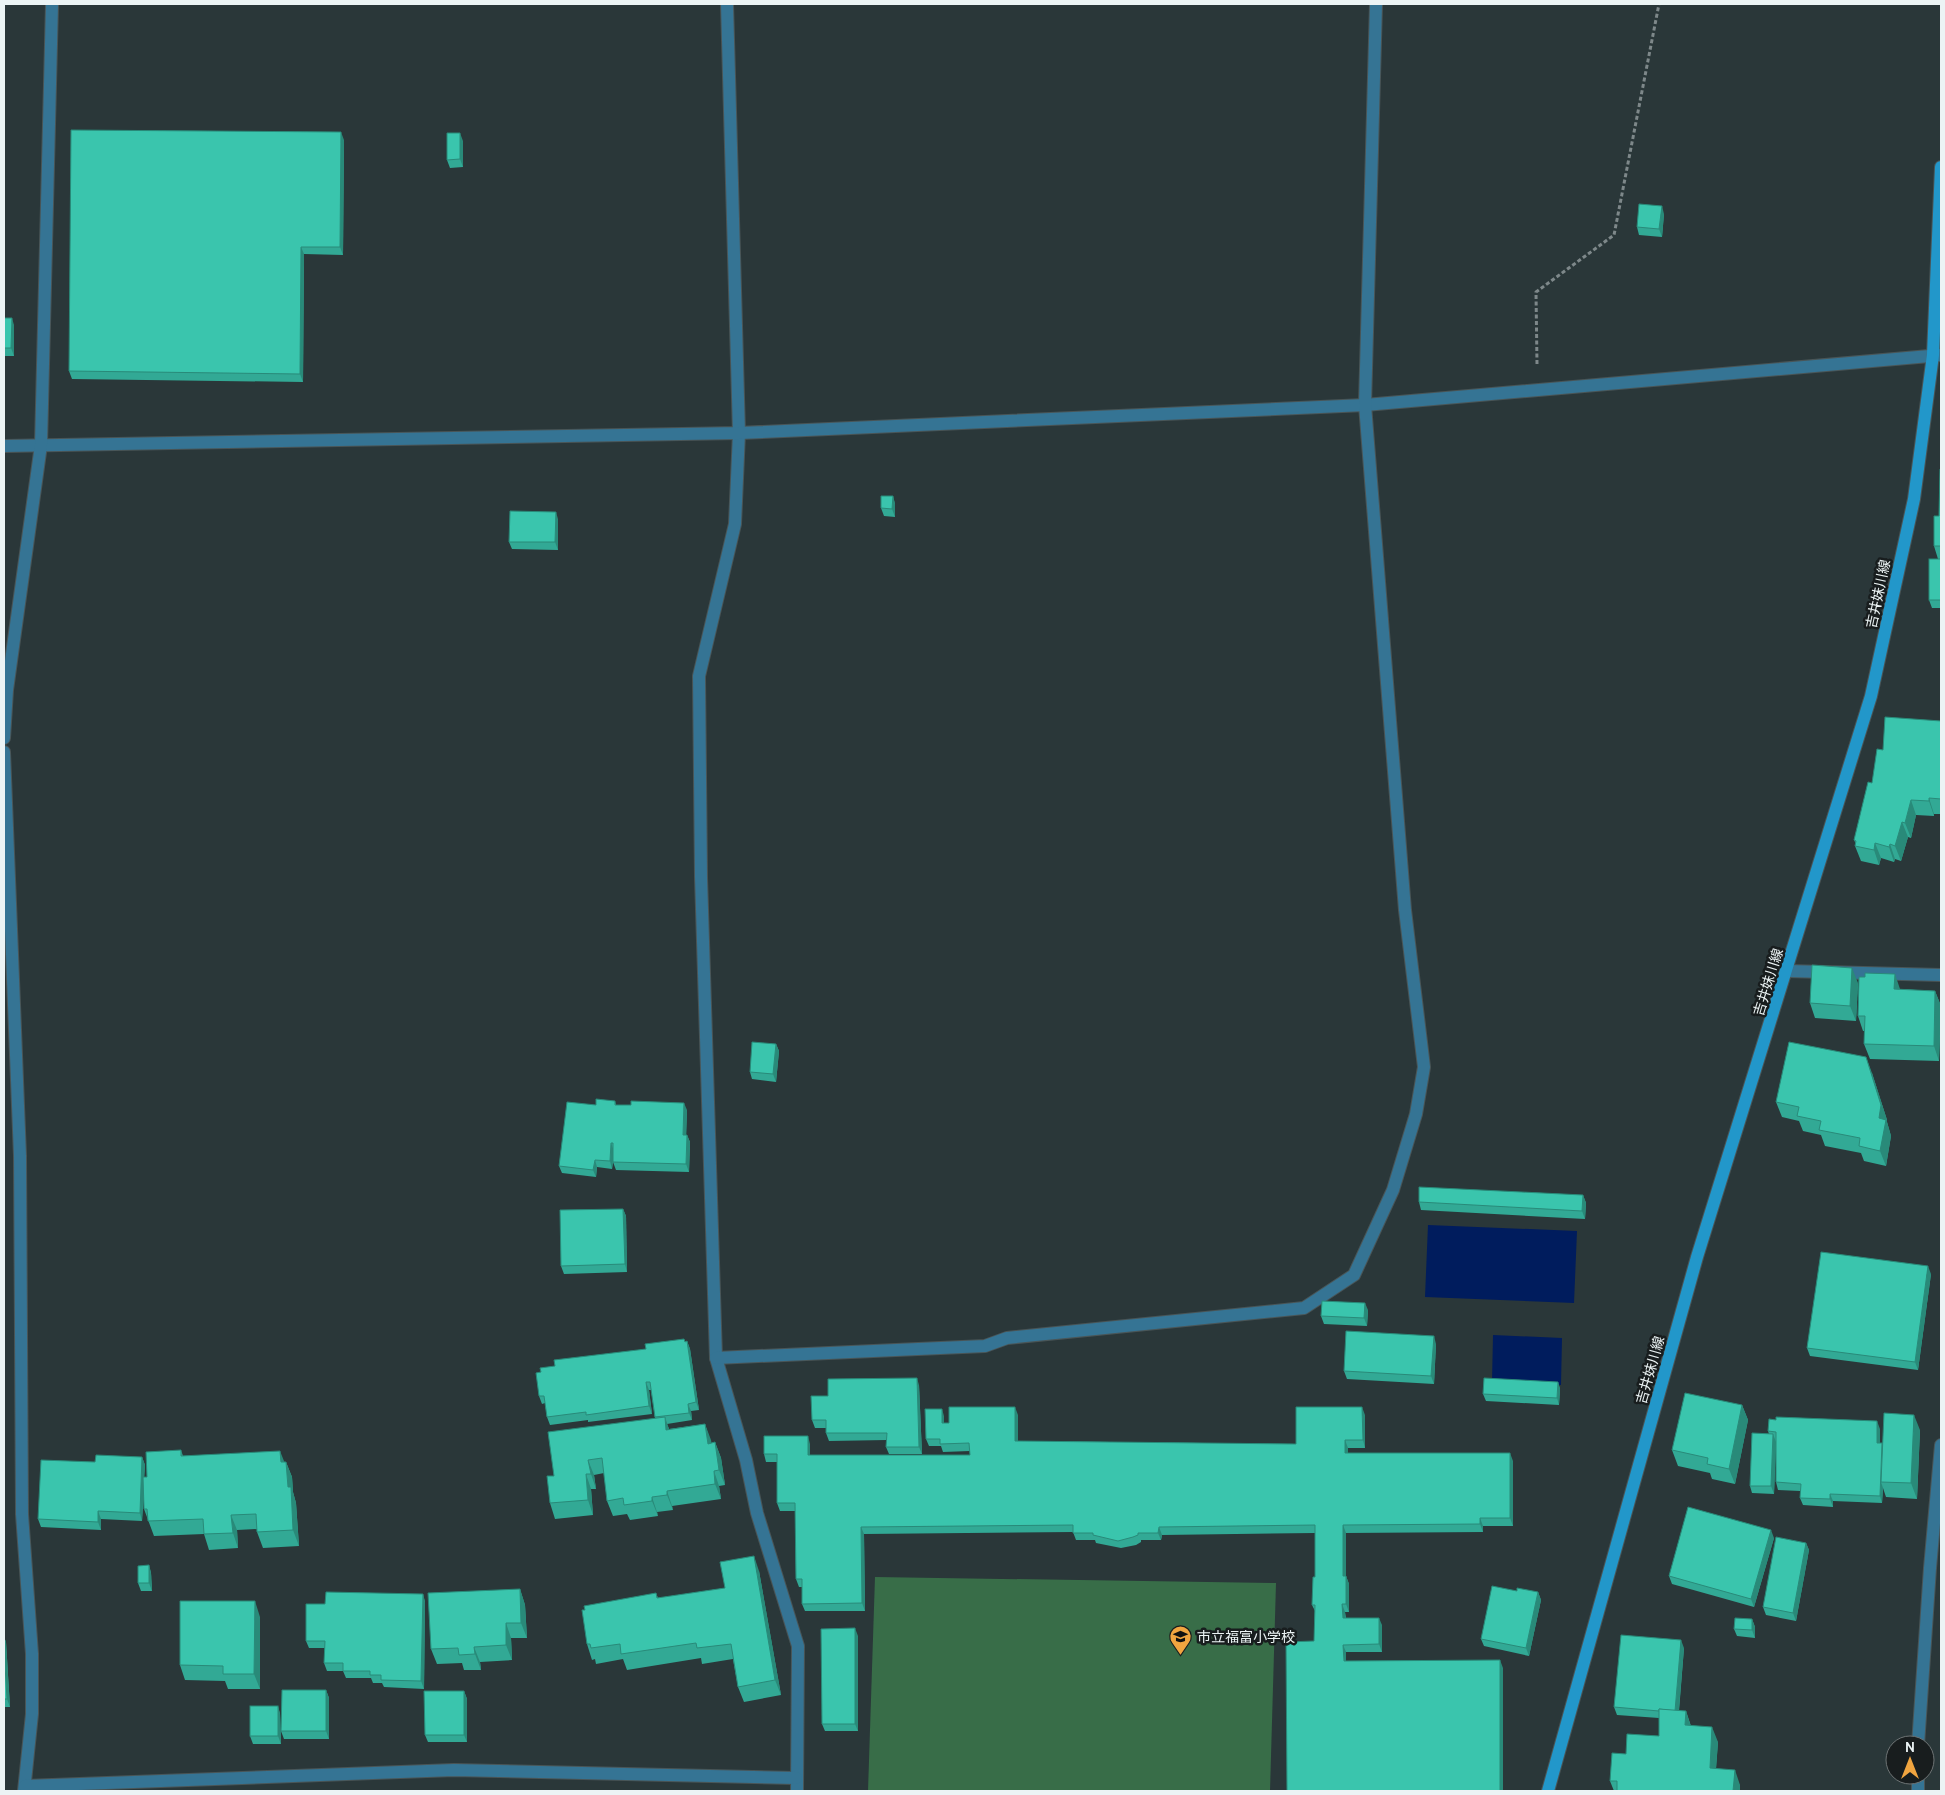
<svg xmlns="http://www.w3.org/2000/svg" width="1945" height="1795" font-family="Cabin,'Noto Sans JP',sans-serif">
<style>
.green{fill:#386d48}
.water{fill:#001c5d}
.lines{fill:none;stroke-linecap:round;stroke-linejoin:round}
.minor-casing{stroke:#495557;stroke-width:14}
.secondary-casing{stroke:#495557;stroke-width:14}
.path{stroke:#7e888a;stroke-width:3;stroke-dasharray:4 2.5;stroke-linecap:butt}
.minor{stroke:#357494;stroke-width:12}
.secondary{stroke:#2297ca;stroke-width:12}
.wall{fill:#32a995}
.shaded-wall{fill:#298a79}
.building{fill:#3ac5ad;stroke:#298a79}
.labels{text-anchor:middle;stroke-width:5;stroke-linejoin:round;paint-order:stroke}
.street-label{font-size:14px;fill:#ecf4f5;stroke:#181d1e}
.poi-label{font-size:14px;fill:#ecf4f5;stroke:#181d1e;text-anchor:start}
</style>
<rect width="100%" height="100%" fill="#2a3739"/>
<polygon class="green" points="875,1577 1276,1583 1270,1791 868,1791"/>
<g class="water">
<polygon points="1428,1225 1577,1231 1574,1303 1425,1297"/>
<polygon points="1493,1335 1562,1338 1561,1385 1492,1382"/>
</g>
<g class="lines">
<defs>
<g id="minor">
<polyline points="727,4 739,433 735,524 699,676 701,877 716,1358 746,1460 757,1513 798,1646 797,1791"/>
<polyline points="4,446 739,433 1365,405 1941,355"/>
<polyline points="4,738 7,690 41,445 52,4"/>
<polyline points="4,752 20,1156 22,1514 32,1654 32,1714 24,1791"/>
<polyline points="1787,971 1941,975"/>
<polyline points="716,1358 985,1346 1007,1338 1304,1308 1354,1275 1393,1190 1416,1114 1424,1067 1405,910 1365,405 1376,4"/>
<polyline points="1918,1745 1930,1568 1941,1445"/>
<polyline points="1918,1775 1918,1791"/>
<polyline points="25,1786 454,1770 796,1778"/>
</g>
<polyline id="secondary" points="1548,1791 1697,1257 1871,696 1914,499 1933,355 1941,167"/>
</defs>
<use href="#minor" class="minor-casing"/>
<use href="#secondary" class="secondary-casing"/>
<polyline class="path" points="1537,364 1536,292 1614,235 1659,4"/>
<use href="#minor" class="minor"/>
<use href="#secondary" class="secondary"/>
</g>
<g class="wall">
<polygon points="344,140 343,255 304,254 303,382 72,379 69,371"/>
<polygon points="463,141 463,167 450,168 447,160"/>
<polygon points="1664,214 1662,237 1639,235 1637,227"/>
<polygon points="4,318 14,325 14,356 4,356"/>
<polygon points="1941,469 1941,608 1932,608 1929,600 1938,559 1934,546 1939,516"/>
<polygon points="893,496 895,504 895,517 884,516 881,508"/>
<polygon points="558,519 558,550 512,549 509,542"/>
<polygon points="1941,721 1941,814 1934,814 1934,816 1916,815 1911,838 1908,837 1901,861 1895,859 1894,862 1881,858 1879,865 1861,861 1855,846 1856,844 1854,840 1872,783 1883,750"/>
<polygon points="1858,983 1856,1021 1815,1018 1810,1003"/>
<polygon points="1900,989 1935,991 1941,1006 1939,1061 1870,1059 1864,1044 1864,1031 1863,1031 1858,1016"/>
<polygon points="776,1044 779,1051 776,1082 752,1079 750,1072"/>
<polygon points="1872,1073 1887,1120 1887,1122 1891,1136 1886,1166 1864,1161 1861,1153 1825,1146 1821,1135 1803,1131 1799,1121 1782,1117 1776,1102"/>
<polygon points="615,1101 616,1105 687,1110 686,1135 687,1135 690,1142 689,1172 616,1170 613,1162 612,1169 597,1167 596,1177 562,1173 559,1166 596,1105"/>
<polygon points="1583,1195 1586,1203 1585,1219 1421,1210 1419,1202"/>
<polygon points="623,1209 626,1216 627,1272 564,1274 561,1266"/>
<polygon points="1931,1274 1918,1370 1810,1356 1807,1348"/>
<polygon points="1368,1310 1367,1326 1324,1324 1321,1316"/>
<polygon points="687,1341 690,1349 699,1410 691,1411 692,1420 667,1424 669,1429 705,1424 711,1443 715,1442 721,1458 725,1485 719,1486 721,1499 672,1506 673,1510 657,1512 658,1516 630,1520 627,1514 613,1516 607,1501 604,1473 594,1475 596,1489 591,1489 593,1515 555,1519 550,1503 554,1476 655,1418 651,1390 649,1390 652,1414 588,1422 588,1420 550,1425 547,1417 545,1403 542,1404 539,1396 541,1372 555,1366"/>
<polygon points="1436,1344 1434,1384 1347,1379 1344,1371"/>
<polygon points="1558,1382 1560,1389 1559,1405 1486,1401 1483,1394"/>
<polygon points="919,1385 922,1454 889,1454 886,1447 887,1440 829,1441 826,1433 826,1428 815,1428 812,1420 828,1396"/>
<polygon points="1742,1405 1748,1420 1735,1484 1712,1479 1710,1473 1678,1466 1672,1450"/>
<polygon points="1018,1415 1018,1441 1296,1444 1365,1415 1365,1448 1348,1448 1348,1453 1513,1461 1513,1526 1483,1526 1483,1532 1346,1533 1346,1576 1349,1584 1349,1612 1345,1612 1346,1618 1382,1625 1382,1652 1346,1652 1346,1661 1503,1668 1503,1791 1314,1641 1315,1611 1312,1605 1315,1577 1315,1533 1162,1535 1161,1540 1141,1540 1141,1542 1136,1545 1121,1548 1096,1543 1095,1540 1076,1540 1073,1532 864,1534 865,1611 805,1611 802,1604 802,1587 799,1587 796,1579 795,1511 780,1511 777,1503 777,1462 766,1462 764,1454 810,1444 810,1455 970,1455 970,1451 943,1452 941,1446 929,1446 926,1439 944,1416 944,1423 949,1423"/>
<polygon points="1880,1429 1880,1443 1882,1443 1920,1430 1917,1499 1886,1497 1883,1488 1882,1503 1833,1501 1833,1507 1803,1505 1800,1498 1800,1491 1778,1490 1776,1482 1776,1442 1774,1494 1752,1493 1750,1486 1769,1434 1768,1431"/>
<polygon points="181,1450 183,1456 286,1462 292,1477 293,1492 296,1503 299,1546 263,1548 257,1532 257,1529 237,1530 238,1548 209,1550 204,1534 154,1536 144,1509 144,1492 142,1521 101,1519 101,1530 41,1527 38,1519 95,1462 142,1457 145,1465 144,1477 147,1477"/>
<polygon points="1774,1538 1754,1607 1672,1584 1669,1576"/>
<polygon points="1806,1543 1809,1550 1796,1621 1766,1615 1763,1607"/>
<polygon points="149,1565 151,1573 152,1591 141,1591 138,1583"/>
<polygon points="759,1571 781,1695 744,1702 738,1687 733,1659 702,1664 701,1658 627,1670 623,1659 596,1664 595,1659 592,1660 587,1644 585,1610 656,1593 658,1598 725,1588"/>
<polygon points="520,1589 525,1605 527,1638 511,1638 512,1660 480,1662 481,1670 464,1670 462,1663 437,1664 431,1649"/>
<polygon points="1517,1591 1538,1592 1541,1600 1529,1656 1484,1646 1481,1639"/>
<polygon points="423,1594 425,1602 424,1689 384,1687 382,1683 373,1683 371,1678 346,1678 343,1671 327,1671 324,1663 325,1648 309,1648 306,1641 325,1604"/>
<polygon points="260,1617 260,1689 228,1689 225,1681 185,1680 180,1665"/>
<polygon points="1752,1619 1755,1627 1755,1638 1737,1636 1734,1629"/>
<polygon points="858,1636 858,1731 825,1731 822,1724"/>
<polygon points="4,1637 6,1642 10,1707 4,1707"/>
<polygon points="1684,1648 1679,1711 1686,1711 1691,1726 1718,1742 1716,1768 1740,1785 1740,1791 1614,1791 1610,1781 1626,1754 1659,1736 1659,1718 1617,1715 1614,1707"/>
<polygon points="326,1690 329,1698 329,1739 284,1739 281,1731"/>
<polygon points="464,1691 467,1699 467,1742 428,1742 425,1735"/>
<polygon points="278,1706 280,1714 281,1744 253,1744 250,1736"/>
</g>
<g class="shaded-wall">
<polygon points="341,132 344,140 343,255 340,247"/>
<polygon points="460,133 463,141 463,167 460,159"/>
<polygon points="1662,206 1664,214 1662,237 1659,229"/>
<polygon points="301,247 304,254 303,382 300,374"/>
<polygon points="12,318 14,325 14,356 11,348"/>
<polygon points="893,496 895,504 895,517 892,509"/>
<polygon points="556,512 558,519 558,550 555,542"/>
<polygon points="1929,798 1934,814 1934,816 1929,801"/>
<polygon points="1911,800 1916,815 1911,838 1905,823"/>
<polygon points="1902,822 1908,837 1901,861 1895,846"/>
<polygon points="1875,843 1881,858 1879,865 1874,850"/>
<polygon points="1890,844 1895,859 1894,862 1889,847"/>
<polygon points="1852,968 1858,983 1856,1021 1850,1006"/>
<polygon points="1895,974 1900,989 1894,989"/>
<polygon points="1935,991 1941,1006 1939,1061 1934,1046"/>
<polygon points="776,1044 779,1051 776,1082 773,1074"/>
<polygon points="1866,1057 1872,1073 1887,1120 1887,1122 1891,1136 1886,1166 1880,1151 1879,1118"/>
<polygon points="684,1103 687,1110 686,1142 683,1135"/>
<polygon points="687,1135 690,1142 689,1172 686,1164"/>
<polygon points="611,1143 614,1151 612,1169 610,1161"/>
<polygon points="595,1160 597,1167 596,1177 593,1170"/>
<polygon points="1583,1195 1586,1203 1585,1219 1582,1211"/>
<polygon points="623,1209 626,1216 627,1272 625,1264"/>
<polygon points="1928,1266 1931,1274 1918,1370 1915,1362"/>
<polygon points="1365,1303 1368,1310 1367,1326 1364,1318"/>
<polygon points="1434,1336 1436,1344 1434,1384 1431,1376"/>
<polygon points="687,1341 690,1349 699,1410 696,1402"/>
<polygon points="917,1378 919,1385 922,1454 919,1447"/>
<polygon points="646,1382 649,1390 652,1414 649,1406"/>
<polygon points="1558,1382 1560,1389 1559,1405 1557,1398"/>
<polygon points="688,1404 691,1411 692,1420 689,1413"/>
<polygon points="1742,1405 1748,1420 1735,1484 1729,1469"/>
<polygon points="1015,1407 1018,1415 1018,1449 1015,1441"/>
<polygon points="1362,1407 1365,1415 1365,1448 1363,1440"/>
<polygon points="942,1409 944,1416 944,1431 942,1423"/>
<polygon points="1914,1415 1920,1430 1917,1499 1911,1483"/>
<polygon points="665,1417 670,1432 666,1430"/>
<polygon points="1877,1421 1880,1429 1880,1451 1877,1443"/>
<polygon points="705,1424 711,1440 714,1459 708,1444"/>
<polygon points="1773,1434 1776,1442 1774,1494 1771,1486"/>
<polygon points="808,1436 810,1444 810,1462 808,1455"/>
<polygon points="1345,1440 1348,1448 1348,1461 1345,1453"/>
<polygon points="715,1442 721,1458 725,1485 719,1470"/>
<polygon points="1882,1443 1881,1482 1883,1488 1882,1503 1880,1496"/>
<polygon points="280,1451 286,1466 281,1462"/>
<polygon points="1510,1453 1513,1461 1513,1526 1510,1518"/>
<polygon points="142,1457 145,1465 142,1521 140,1513"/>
<polygon points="588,1460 594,1475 596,1489 591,1474"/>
<polygon points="286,1462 292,1477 293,1492 296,1503 299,1546 293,1530 288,1487"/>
<polygon points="714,1471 719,1486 721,1499 715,1484"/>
<polygon points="586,1474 591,1489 593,1515 588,1500"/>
<polygon points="667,1491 672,1506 673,1510 667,1495"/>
<polygon points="1830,1494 1833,1501 1833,1507 1830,1499"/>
<polygon points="652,1497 657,1512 658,1516 652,1501"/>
<polygon points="98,1511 101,1519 101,1530 98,1522"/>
<polygon points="231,1515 237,1530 238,1548 233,1533"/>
<polygon points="1480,1518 1483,1526 1483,1532 1480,1524"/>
<polygon points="1343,1525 1346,1533 1346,1576 1349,1584 1349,1612 1346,1604 1343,1576"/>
<polygon points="861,1527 864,1534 865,1611 862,1603"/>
<polygon points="1159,1527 1162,1535 1161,1540 1158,1533"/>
<polygon points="1771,1530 1774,1538 1754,1607 1751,1599"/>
<polygon points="1806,1543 1809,1550 1796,1621 1793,1613"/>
<polygon points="754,1556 759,1571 781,1695 775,1680"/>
<polygon points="149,1565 151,1573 152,1591 149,1583"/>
<polygon points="520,1589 525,1605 527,1638 521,1623"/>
<polygon points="1538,1592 1541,1600 1529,1656 1526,1648"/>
<polygon points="423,1594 425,1602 424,1689 421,1681"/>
<polygon points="255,1601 260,1617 260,1689 254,1674"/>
<polygon points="1342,1604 1345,1612 1346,1625 1343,1618"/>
<polygon points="1379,1618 1382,1625 1382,1652 1379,1644"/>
<polygon points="1752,1619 1755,1627 1755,1638 1752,1630"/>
<polygon points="506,1623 511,1638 512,1660 506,1645"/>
<polygon points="855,1628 858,1636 858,1731 855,1724"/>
<polygon points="4,1637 6,1642 10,1707 7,1699"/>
<polygon points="1681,1640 1684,1648 1678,1720 1675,1712"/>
<polygon points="1343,1645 1346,1652 1346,1668 1344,1661"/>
<polygon points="474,1647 480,1662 481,1670 475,1654"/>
<polygon points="1500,1660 1503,1668 1503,1791 1500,1791"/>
<polygon points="326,1690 329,1698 329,1739 326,1731"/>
<polygon points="464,1691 467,1699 467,1742 464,1735"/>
<polygon points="278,1706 280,1714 281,1744 278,1736"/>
<polygon points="1686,1711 1691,1727 1685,1725"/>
<polygon points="1712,1727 1718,1742 1715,1783 1710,1768"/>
<polygon points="1735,1770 1740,1785 1740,1791 1733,1791"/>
</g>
<g class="building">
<polygon points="71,130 341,132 340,247 301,247 300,374 69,371"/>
<polygon points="447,133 460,133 460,159 447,160"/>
<polygon points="1639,204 1662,206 1659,229 1637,227"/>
<polygon points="4,318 12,318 11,348 4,348"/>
<polygon points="1940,469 1941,469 1941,546 1934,546 1934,516 1939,516"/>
<polygon points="881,496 893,496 892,509 881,508"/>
<polygon points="510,511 556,512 555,542 509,542"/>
<rect x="1929" y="559" width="12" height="41"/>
<polygon points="1885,717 1941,721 1941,799 1929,798 1929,801 1911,800 1905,823 1902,822 1895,846 1890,844 1889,847 1875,843 1874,850 1855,846 1856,841 1854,840 1868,782 1872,783 1877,749 1883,750"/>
<polygon points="1812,965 1852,968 1850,1006 1810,1003"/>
<polygon points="1865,973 1895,974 1894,989 1935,991 1934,1046 1864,1044 1865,1016 1858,1016 1859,977 1865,977"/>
<polygon points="752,1042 776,1044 773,1074 750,1072"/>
<polygon points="1789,1042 1866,1057 1881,1105 1879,1118 1886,1120 1880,1151 1859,1146 1860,1138 1819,1130 1821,1121 1797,1116 1799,1107 1776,1102"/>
<polygon points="596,1099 615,1101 615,1105 631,1105 631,1101 684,1103 683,1135 687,1135 686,1164 613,1162 613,1143 611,1143 610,1161 595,1160 593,1170 559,1166 567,1102 596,1105"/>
<polygon points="1419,1187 1583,1195 1582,1211 1419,1202"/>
<polygon points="623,1209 625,1264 561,1266 560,1210"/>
<polygon points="1821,1252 1928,1266 1915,1362 1807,1348"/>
<polygon points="1322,1301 1365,1303 1364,1318 1321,1316"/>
<polygon points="1346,1331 1434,1336 1431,1376 1344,1371"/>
<polygon points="684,1339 685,1342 687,1341 696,1402 688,1404 689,1413 655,1417 650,1382 646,1382 649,1406 586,1415 586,1412 547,1417 544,1396 539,1396 536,1373 541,1372 540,1368 555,1366 554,1360 646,1349 645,1344"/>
<polygon points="917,1378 919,1447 886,1447 887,1433 826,1433 826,1420 812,1420 811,1396 828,1396 828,1379"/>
<polygon points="1484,1378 1558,1382 1557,1398 1483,1394"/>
<polygon points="1685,1393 1742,1405 1729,1469 1707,1464 1708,1458 1672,1450"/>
<polygon points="949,1407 1015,1407 1015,1441 1296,1444 1296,1407 1362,1407 1363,1440 1345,1440 1345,1453 1510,1453 1510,1518 1480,1518 1480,1524 1343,1525 1343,1576 1346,1576 1346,1604 1342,1604 1343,1618 1379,1618 1379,1644 1343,1645 1344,1661 1500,1660 1500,1791 1287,1791 1286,1642 1314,1641 1315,1605 1312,1605 1313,1577 1315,1577 1315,1525 1159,1527 1158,1533 1138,1533 1138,1535 1133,1537 1118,1541 1093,1535 1093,1533 1073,1533 1073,1525 861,1527 862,1603 802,1604 802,1579 796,1579 795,1503 777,1503 777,1454 764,1454 764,1436 808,1436 808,1455 970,1455 969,1443 940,1444 940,1439 926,1439 925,1409 942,1409 942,1423 949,1423"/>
<polygon points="1884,1413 1914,1415 1911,1483 1881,1482"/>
<polygon points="665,1417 666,1430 705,1424 708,1444 715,1442 719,1470 714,1471 715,1484 667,1491 667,1495 652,1497 652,1501 624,1505 623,1498 607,1501 602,1458 588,1460 591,1474 586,1474 588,1500 550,1503 547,1476 554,1476 548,1432"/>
<polygon points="1776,1417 1877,1421 1877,1443 1882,1443 1880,1496 1830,1494 1830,1499 1800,1498 1801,1484 1776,1482 1776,1432 1768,1431 1769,1419 1776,1420"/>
<polygon points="1752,1433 1773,1434 1771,1486 1750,1486"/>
<polygon points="181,1450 181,1456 280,1451 281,1462 286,1462 288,1487 291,1487 293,1530 257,1532 256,1514 231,1515 233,1533 204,1534 203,1519 148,1521 147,1509 144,1509 143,1477 147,1477 146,1452"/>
<polygon points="96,1455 142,1457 140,1513 98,1511 98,1522 38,1519 41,1460 95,1462"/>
<polygon points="1688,1507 1771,1530 1751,1599 1669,1576"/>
<polygon points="1776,1537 1806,1543 1793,1613 1763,1607"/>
<polygon points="754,1556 775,1680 738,1687 731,1644 697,1648 696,1643 621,1654 620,1644 591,1648 590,1644 587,1644 582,1610 585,1610 584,1606 656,1593 657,1598 725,1588 720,1562"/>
<polygon points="149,1565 149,1583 138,1583 138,1566"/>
<polygon points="1492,1586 1517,1591 1517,1588 1538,1592 1526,1648 1481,1639"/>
<polygon points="520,1589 521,1623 506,1623 506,1645 474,1647 475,1654 459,1655 458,1648 431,1649 428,1593"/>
<polygon points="326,1592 423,1594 421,1681 381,1680 381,1675 370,1675 370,1671 343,1671 343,1663 324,1663 325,1641 306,1641 306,1604 325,1604"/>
<polygon points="180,1601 255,1601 254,1674 223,1674 223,1666 180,1665"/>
<polygon points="1735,1618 1752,1619 1752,1630 1734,1629"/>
<polygon points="855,1628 855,1724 822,1724 821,1629"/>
<polygon points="1621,1635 1681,1640 1675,1711 1659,1709 1659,1711 1614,1707"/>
<polygon points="4,1648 7,1699 4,1699"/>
<polygon points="282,1690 326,1690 326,1731 281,1731"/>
<polygon points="424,1691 464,1691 464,1735 425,1735"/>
<rect x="250" y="1706" width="28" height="30"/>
<polygon points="1659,1709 1686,1711 1685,1725 1712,1727 1710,1768 1735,1770 1733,1791 1617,1791 1617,1781 1610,1781 1612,1753 1626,1754 1627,1734 1659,1736"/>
</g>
<defs>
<symbol id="school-pin" viewBox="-11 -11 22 30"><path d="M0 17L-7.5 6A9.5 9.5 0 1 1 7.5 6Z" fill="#f1a540" stroke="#181d1e"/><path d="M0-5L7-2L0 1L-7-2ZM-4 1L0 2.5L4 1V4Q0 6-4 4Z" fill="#111"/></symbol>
</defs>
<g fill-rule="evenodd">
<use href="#school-pin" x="1168" y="1624" width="25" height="34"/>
</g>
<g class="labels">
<g class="street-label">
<text transform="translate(1878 594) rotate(-78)" y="5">吉井妹川線</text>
<text transform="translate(1768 982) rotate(-73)" y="5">吉井妹川線</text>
<text transform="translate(1650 1370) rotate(-74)" y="5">吉井妹川線</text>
</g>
<g class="poi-label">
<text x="1197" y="1642">市立福富小学校</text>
</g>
</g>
<rect width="1945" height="1795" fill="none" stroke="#ecf4f5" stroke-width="10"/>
<g transform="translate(1910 1760)"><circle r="24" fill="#181d1e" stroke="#6d7374"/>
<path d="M0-4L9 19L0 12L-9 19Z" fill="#f1a540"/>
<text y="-8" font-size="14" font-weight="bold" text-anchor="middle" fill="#ecf4f5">N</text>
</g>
</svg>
